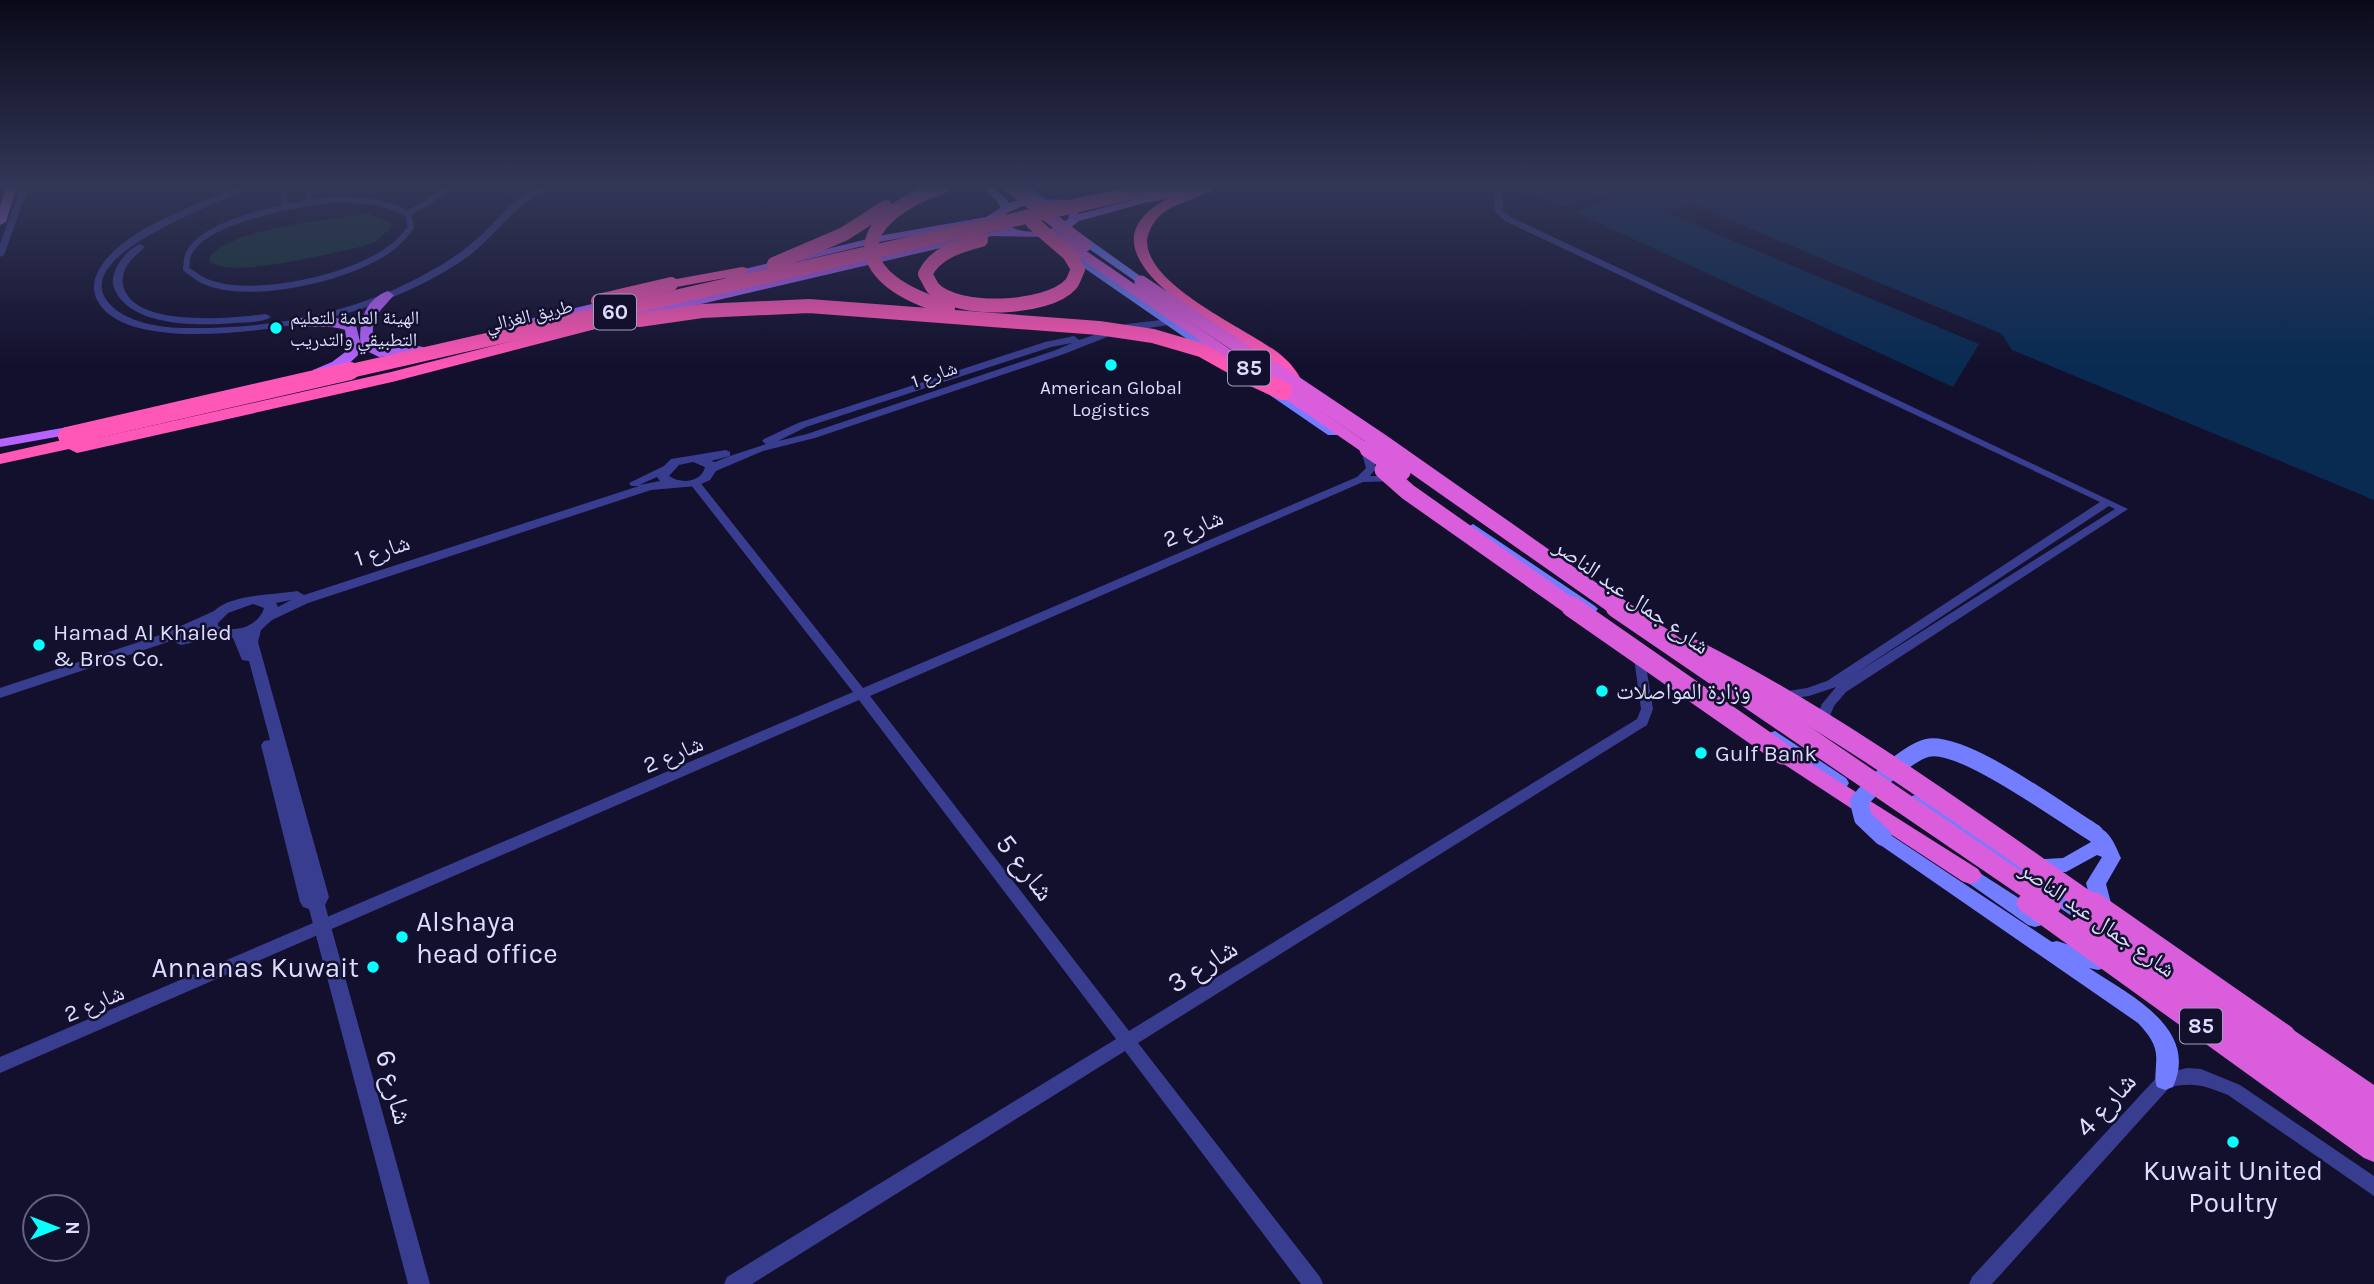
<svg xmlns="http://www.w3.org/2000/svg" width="2374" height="1284" font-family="Karla,'Noto Naskh Arabic',sans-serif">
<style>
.green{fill:#123732}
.water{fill:#092b52}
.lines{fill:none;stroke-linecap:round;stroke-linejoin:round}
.pedestrian{stroke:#383d8f;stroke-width:6}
.minor{fill:#383d8f;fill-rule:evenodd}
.tertiary{fill:#383d8f;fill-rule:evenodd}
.secondary{fill:#737dff;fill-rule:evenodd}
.primary{fill:#b563ff;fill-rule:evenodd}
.trunk{fill:#da5ddc;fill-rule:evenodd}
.motorway{fill:#ff57b8;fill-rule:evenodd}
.secondary-bridge{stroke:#737dff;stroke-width:18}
.trunk-bridge-far3{stroke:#da5ddc;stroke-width:13}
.trunk-bridge-far2{stroke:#da5ddc;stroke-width:17}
.trunk-bridge-far1{stroke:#da5ddc;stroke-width:21}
.trunk-bridge{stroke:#da5ddc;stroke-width:26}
.motorway-bridge-far1{stroke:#ff57b8;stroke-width:14}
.motorway-bridge{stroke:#ff57b8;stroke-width:18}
.poi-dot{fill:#08ffff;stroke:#12102d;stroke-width:2.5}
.labels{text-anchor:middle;stroke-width:5;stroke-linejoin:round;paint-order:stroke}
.far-street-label{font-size:19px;fill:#dcdcff;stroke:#12102d}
.far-poi-label{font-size:19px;fill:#dcdcff;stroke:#12102d;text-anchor:start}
.shield{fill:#12102d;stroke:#9f9fc0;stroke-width:2}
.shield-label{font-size:21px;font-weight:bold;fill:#dcdcff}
.street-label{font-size:23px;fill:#dcdcff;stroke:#12102d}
.poi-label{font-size:23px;fill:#dcdcff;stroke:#12102d;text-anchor:start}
.near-street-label{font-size:28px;fill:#dcdcff;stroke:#12102d}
.near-poi-label{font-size:28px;fill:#dcdcff;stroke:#12102d;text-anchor:start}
</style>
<rect width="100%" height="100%" fill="#12102d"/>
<path class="green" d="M371,213L372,216L391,223L390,229L375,242L360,247C330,253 232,279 210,262V256C236,227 330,220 371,213Z"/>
<polygon class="water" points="1515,186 2357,186 2374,191 2374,500 2012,350 2002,334 1691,204 1669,214 1979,344 1953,387 1575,212 1617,196 1609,193 1564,207"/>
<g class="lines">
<g class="pedestrian">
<polyline points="283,186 285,207"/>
<polyline points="308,186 310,202"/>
<path d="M330,200C358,199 383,200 408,214L411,228C406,233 402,239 396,244C359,277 250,302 204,281C198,278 192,273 186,269C187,264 186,257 189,253C205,220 296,204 330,200Z"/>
<polyline points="408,214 453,186"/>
</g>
<g class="minor">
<polygon points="21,186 29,186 4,255 0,257 0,244"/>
<polygon points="91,186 107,186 103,188"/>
<path d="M1489,186H1497L1502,191L1503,211L1511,217L2128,509L1846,692L1834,706L1824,730H1814L1812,727L1822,704L1836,687L1809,696L1780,700L1775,699L1774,696L1775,693L1807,688L1827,681L2100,502L1505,221L1495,212L1494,192ZM2109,506L2115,509L1853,675Z"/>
<polygon points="1367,451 1372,454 1376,468 1370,476 1394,476 1398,477 1399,479 1398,481 1363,482 870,696 1129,1031 1637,719 1641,709 1633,651 1635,648 1643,648 1653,709 1647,725 1138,1043 1320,1277 1323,1284 1301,1284 1125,1051 752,1284 724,1284 727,1277 1116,1039 859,700 0,1073 0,1057 853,692 691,485 690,483 691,481 699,481 863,688 1357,477 1366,468 1362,454"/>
<path d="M2187,1068L2201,1069L2240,1085L2374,1176V1196L2228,1095C2205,1086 2195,1082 2170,1087L1992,1284H1969L1972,1277L2159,1075Z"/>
</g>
<g class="tertiary">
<path d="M239,186H250C227,203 68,253 108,302C125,323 162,328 187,328C270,329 354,314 427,273C446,263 464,251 479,237C500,219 520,186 550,186C542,192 532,197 524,204C505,220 490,239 470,255C437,279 399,296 361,309C310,326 127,360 97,300C89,284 98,269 108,257C139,223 198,205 239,186Z"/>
<path d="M140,244L145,247C138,253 131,259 126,267C122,276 121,284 126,293C144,327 233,318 266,314L271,317C262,323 246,322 235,323C200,326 134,327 116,292C112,285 112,279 115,271C119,260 129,249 140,244Z"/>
<path d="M1170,319L1174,320V324L1117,333L1064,354L815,438L763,451L716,471L710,480L697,486L651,490L308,603L272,620L261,630L258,642L329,897L325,905L430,1284H408L309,909L303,907L300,902L261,745L264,741L270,740L249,661L242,660L233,638L218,637L181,645L176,643L174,640L0,698V688L163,634L214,611C231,594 274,595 297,591L304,595L639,486H631L629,483L664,466L671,459L726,450L730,452V456L766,444L762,441L764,439L798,423L1045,342L1074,336L1079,340L1127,324ZM1072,343L1056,350L807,434L778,441L806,427L1051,347ZM730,456L715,462L711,461ZM693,462L705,467C701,483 681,484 669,476L679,465ZM657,477L660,481L639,485ZM291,600L278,607L276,603ZM253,604L264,608C259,626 234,634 218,626V623L228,613ZM204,626L206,631L185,635Z"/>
</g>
<g class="secondary">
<polygon points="982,186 993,186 1008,201 1008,211 1002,211 998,202"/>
<polygon points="1017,186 1028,186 1048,201 1040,203"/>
<polygon points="1072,233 1080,233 1157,288 1148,290 1072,237"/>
<polygon points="1061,248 1069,248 1223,354 1221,357 1213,357 1061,252"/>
<polygon points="1268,384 1338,429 1338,435 1328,435 1264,391 1262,388"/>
<polygon points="1473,524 1595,606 1598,609 1595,612 1585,612 1468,531 1466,528"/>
<polygon points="1775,731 1846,778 1849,783 1846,788 1834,788 1769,741 1766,737 1769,733"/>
<path d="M1918,794L2027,865L2029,860L2063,858L2091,842L2085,833L2088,828C2107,822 2115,845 2121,858L2106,884L2113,911L2110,917L2105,918L2109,924L2106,930L2099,932L2092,930L1912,806L1909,801L1912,796ZM2097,855L2102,857L2086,883L2093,910L2038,872H2066Z"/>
<path d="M1883,830L2052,942L2057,941L2105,956L2108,962L2105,968L2098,970L2089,968C2128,994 2200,1028 2173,1087L2165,1090L2157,1087C2154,1079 2156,1073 2156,1064C2158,1046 2150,1036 2138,1023L1876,842L1874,837L1876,832Z"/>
<polygon points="1961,861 2042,913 2045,919 2042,925 2035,927 2028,925 1954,873 1952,868 1954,863"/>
</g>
<g class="primary">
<polygon points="7,186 17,186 6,222 0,225 0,206"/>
<path d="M1166,191L1170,192V196L1079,221L1063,233L1049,237L992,236L586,331L580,327L586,323L1000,230L993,222L884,241L726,279L720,275L884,235L986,217L1008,203L1022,199L1082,200V204L1072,206L1077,208L1079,214ZM1023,206H1056L1068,212L1069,218C1054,233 1017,239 1003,219L1007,213Z"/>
<path d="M388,291L394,295C377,315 370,317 374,346L381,349L418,346L423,347V353L379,357L361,348C358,325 363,300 388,291Z"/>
<polygon points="617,298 623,302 621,305 505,333 499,329 500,326"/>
<path d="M334,317L356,325L362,350C352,364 331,378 313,376V370L332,362L348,350L345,330C328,323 300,331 288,322L294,318Z"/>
<polygon points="79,425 86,429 84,432 0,447 0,439"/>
</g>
<g class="trunk">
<polygon points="1059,234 1063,235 1376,449 1374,452 1362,452 1055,241 1055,235"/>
<polygon points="1783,746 1978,869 1982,875 1978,881 1970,884 1962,881 1776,759 1772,754 1776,749"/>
<polygon points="2028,894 2036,896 2072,921 2082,915 2090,918 2273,1043 2270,1037 2274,1029 2283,1026 2292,1029 2374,1085 2374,1162 2364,1158 2020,910 2016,903 2020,896"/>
</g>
<g class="motorway">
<path d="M1198,186H1218C1193,205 1156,200 1147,240C1146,287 1249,329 1281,355C1292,364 1298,373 1304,385L1302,388H1290L1282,373L1268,360C1208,321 1044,238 1198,186Z"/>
<polygon points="742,267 747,268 747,274 671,288 664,284 671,280"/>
<polygon points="602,318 607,320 610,323 607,326 392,382 77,453 69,449 0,464 0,454 89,434 97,438 391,372"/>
</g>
<path class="secondary-bridge" d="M1883,837L1863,818L1859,802C1871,786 1908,753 1927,748C1961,739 2061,813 2094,833"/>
<g class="trunk-bridge-far3">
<polyline points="1010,186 1085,245"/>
<polyline points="1141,282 1278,373"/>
</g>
<g class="trunk-bridge-far2">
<polyline points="1275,371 1381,442 1619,609"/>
<polyline points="1368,449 1402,472"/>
<polyline points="1383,470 1408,492 1574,609"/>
</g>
<g class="trunk-bridge-far1">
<polyline points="1572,607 1783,754"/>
<polyline points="1616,607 2051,904"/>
<path d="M1694,650C1836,722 1965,817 2095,907"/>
</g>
<polyline class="trunk-bridge" points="2093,905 2283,1037"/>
<g class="motorway-bridge-far1">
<path d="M944,186C845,221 848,279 948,308"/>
<polyline points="1151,195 1192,186"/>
<path d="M981,240C959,246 936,252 925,274C928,278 930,284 933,288C957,314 1048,310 1071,284C1074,280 1076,273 1078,269L1069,254L1033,223L1032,217"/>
<polyline points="774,264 844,234 886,207"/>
<polyline points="598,301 671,284"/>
<polyline points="639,320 702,311 809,306 1099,328 1153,336 1201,350 1242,373"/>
<polyline points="342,373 1162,186"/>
</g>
<g class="motorway-bridge">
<polyline points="1239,371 1283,391"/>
<polyline points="67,436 350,371"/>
</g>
</g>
<linearGradient id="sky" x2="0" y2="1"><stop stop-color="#0a0919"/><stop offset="0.51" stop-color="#333757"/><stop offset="1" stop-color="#333757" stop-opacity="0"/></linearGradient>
<rect width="2374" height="366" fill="url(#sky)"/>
<g class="poi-dot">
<circle cx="276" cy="328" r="7"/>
<circle cx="1111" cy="365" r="7"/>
<circle cx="39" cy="645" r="7"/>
<circle cx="1602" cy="691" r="7"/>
<circle cx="1701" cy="753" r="7"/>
<circle cx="402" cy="937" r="7"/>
<circle cx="373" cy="967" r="7"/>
<circle cx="2233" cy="1142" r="7"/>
</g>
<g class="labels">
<g class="far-street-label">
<text transform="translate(529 315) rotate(-13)" y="7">طريق الغزالي</text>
<text transform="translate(934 374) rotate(-19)" y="7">شارع 1</text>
</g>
<g class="far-poi-label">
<text x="290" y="324">الهيئة العامة للتعليم<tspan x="290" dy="22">التطبيقي والتدريب</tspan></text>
<text x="1111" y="394" text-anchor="middle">American Global<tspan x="1111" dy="22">Logistics</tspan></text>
</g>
<g class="shield">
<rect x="594" y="294.5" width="42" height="35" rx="5"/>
<rect x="1228" y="350.5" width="42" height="35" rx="5"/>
<rect x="2180" y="1008.5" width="42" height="35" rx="5"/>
</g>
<g class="shield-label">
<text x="615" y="319">60</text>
<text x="1249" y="375">85</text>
<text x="2201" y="1033">85</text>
</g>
<g class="street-label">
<text transform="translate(1193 528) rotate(-23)" y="8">شارع 2</text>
<text transform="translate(382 550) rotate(-18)" y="8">شارع 1</text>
<text transform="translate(1632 596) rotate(35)" y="8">شارع جمال عبد الناصر</text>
<text transform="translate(673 754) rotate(-23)" y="8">شارع 2</text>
<text transform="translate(2098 919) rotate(35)" y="8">شارع جمال عبد الناصر</text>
<text transform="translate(94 1003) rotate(-23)" y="8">شارع 2</text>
</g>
<g class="poi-label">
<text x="53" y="640">Hamad Al Khaled<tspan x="53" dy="26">&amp; Bros Co.</tspan></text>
<text x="1616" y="699">وزارة المواصلات</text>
<text x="1715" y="761">Gulf Bank</text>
</g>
<g class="near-street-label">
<text transform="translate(1026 867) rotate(52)" y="10">شارع 5</text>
<text transform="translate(1202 965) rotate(-32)" y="10">شارع 3</text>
<text transform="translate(395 1087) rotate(75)" y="10">شارع 6</text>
<text transform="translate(2105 1104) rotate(-48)" y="10">شارع 4</text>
</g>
<g class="near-poi-label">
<text x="416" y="931">Alshaya<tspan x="416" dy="32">head office</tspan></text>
<text x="359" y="977" text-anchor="end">Annanas Kuwait</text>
<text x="2233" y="1180" text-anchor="middle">Kuwait United<tspan x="2233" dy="32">Poultry</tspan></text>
</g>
</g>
<g transform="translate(56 1228) rotate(90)"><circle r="33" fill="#12102d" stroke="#636281" stroke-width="2"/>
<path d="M0-5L12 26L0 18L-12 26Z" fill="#08ffff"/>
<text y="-10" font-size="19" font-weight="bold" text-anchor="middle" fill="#dcdcff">N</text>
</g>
</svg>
